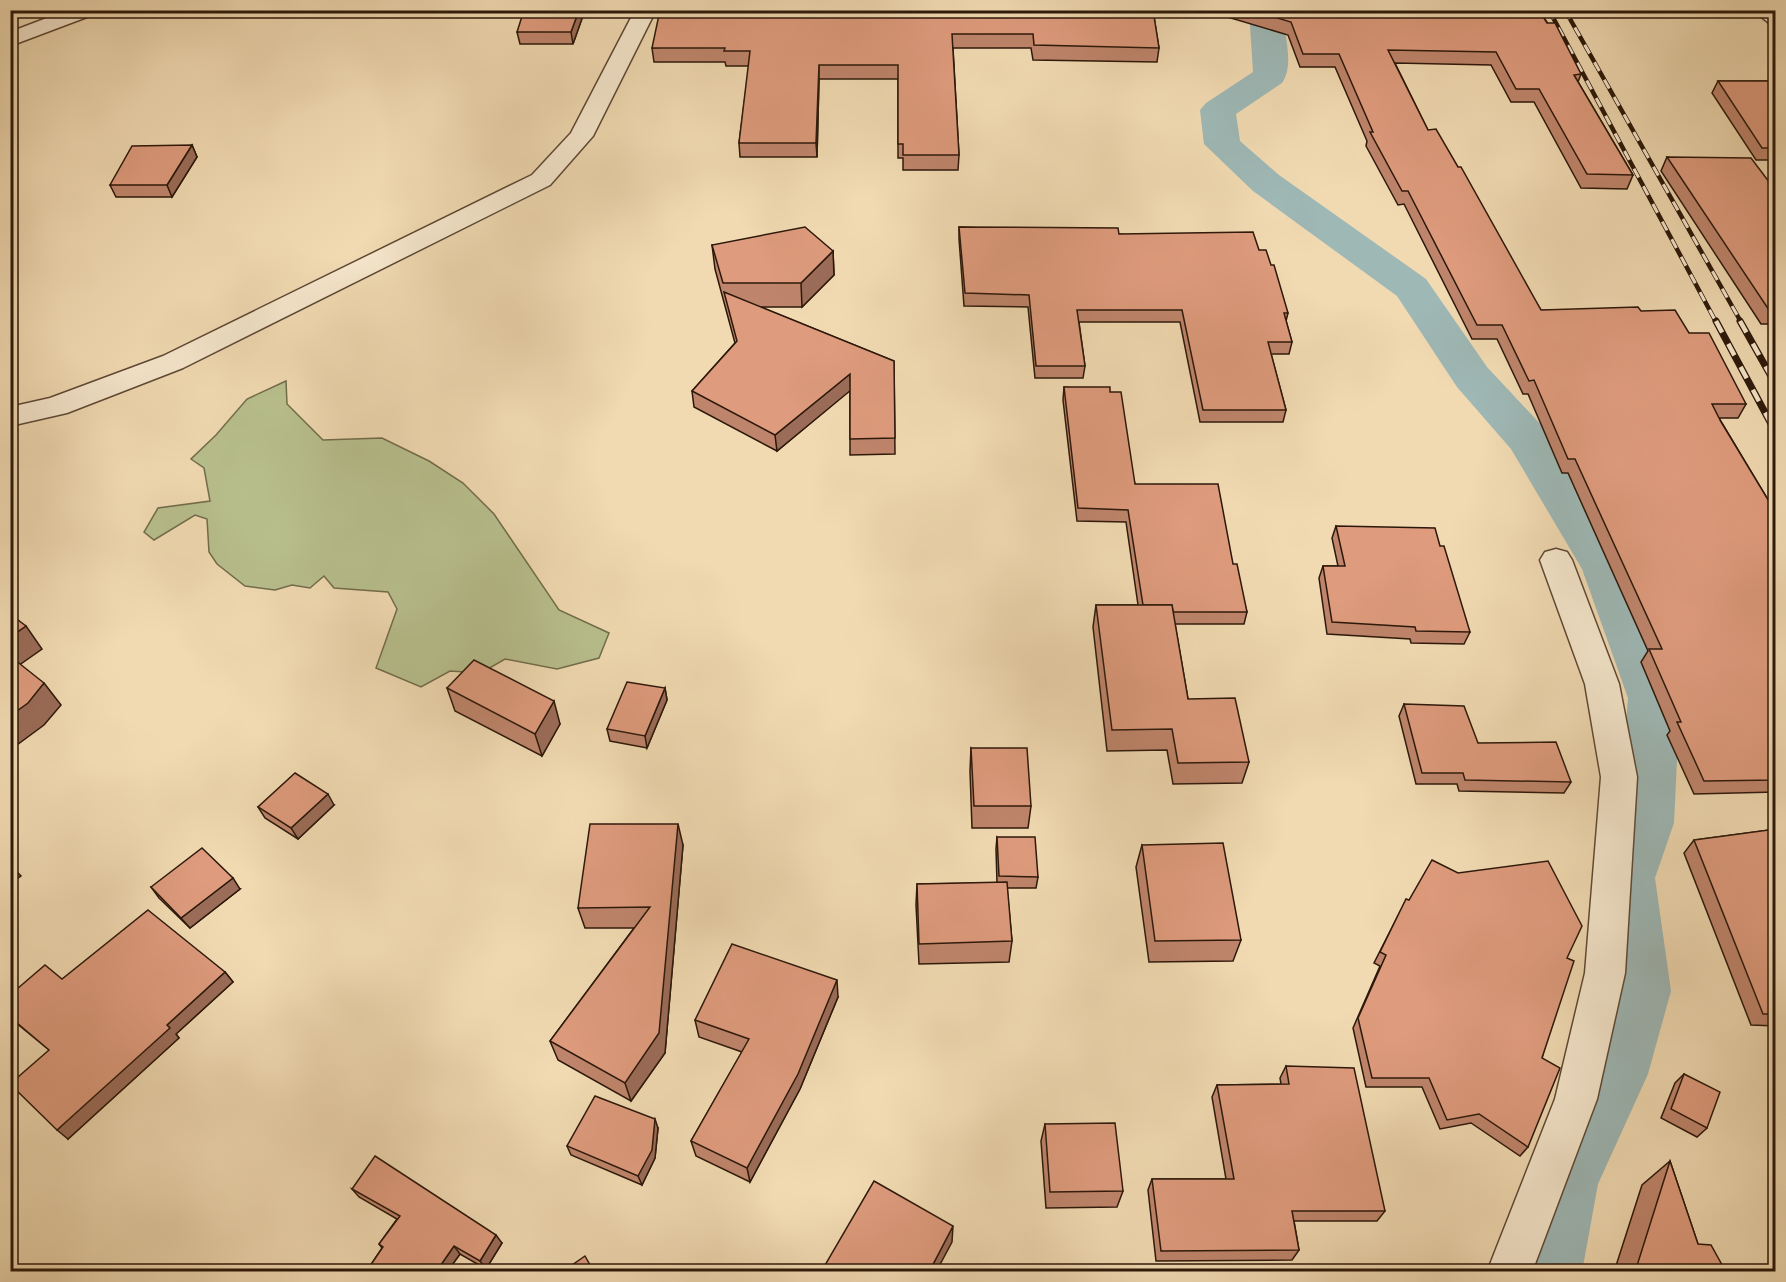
<svg xmlns="http://www.w3.org/2000/svg" width="1786" height="1282" font-family="'IM FELL French Canon',serif">
<style>
.green{fill:#b8c08e;stroke:#726c4c;stroke-width:1.5}
.lines{fill:none;stroke-linecap:round;stroke-linejoin:round}
.canal{fill:#9eb8b6;fill-rule:evenodd}
.minor-casing{stroke:#5d4834;stroke-width:3}
.minor{fill:#f6e7cd;fill-rule:evenodd}
.rail-far1-casing{stroke:#2c180a;stroke-width:4.5}
.rail-casing{stroke:#2c180a;stroke-width:7}
.rail-far1{stroke:#f6e7cd;stroke-width:3;stroke-dasharray:10;stroke-linecap:butt}
.rail{stroke:#f6e7cd;stroke-width:4.5;stroke-dasharray:13;stroke-linecap:butt}
.wall{fill:#bf856c;stroke:#2c180a;stroke-width:1.5}
.shaded-wall{fill:#9b6c58;stroke:#2c180a;stroke-width:1.5}
.building{fill:#de9b7d;stroke:#2c180a;stroke-width:1.5}
</style>
<rect width="100%" height="100%" fill="#f1dab2"/>
<filter id="stains"><feTurbulence type="fractalNoise" baseFrequency=".00333" numOctaves="4"/><feColorMatrix values="0 0 0 0 .2 0 0 0 0 .09 0 0 0 0 .02 0 0 0 .5 -.17"/></filter>
<radialGradient id="worn" r=".72"><stop offset=".6" stop-color="#630" stop-opacity="0"/><stop offset="1" stop-color="#630" stop-opacity=".3"/></radialGradient>
<polygon class="green" points="286,381 287,404 323,440 382,438 429,461 463,483 494,514 559,610 609,633 599,658 557,669 505,659 481,673 450,671 421,687 376,668 397,609 388,592 334,588 324,576 310,588 292,585 275,590 245,586 217,564 209,552 207,519 195,515 154,540 144,532 158,508 210,501 204,468 191,459 216,435 247,399"/>
<g class="lines">
<path class="canal" d="M1249,10H1281C1284,31 1295,65 1282,83L1236,114L1240,141L1279,175L1426,279L1487,367L1544,428L1623,555L1680,698L1674,823L1655,878L1671,991L1648,1074L1598,1184L1582,1272H1512L1531,1180L1586,1066L1609,991L1597,878L1618,823L1628,698L1582,569L1511,449L1457,387L1397,296L1253,191L1204,144L1200,110L1206,103L1253,72Z"/>
<defs>
<g id="minor">
<polygon points="68,10 98,10 95,14 10,46 10,32"/>
<polygon points="635,10 656,10 593,136 550,185 183,368 67,413 10,426 10,407 50,398 163,356 532,175 571,133"/>
<polygon points="1753,10 1776,10 1776,25 1769,23"/>
<polygon points="1556,549 1567,552 1572,560 1619,684 1637,777 1625,973 1597,1099 1532,1272 1487,1272 1555,1099 1585,973 1601,777 1585,684 1540,560 1545,552"/>
</g>
</defs>
<use href="#minor" class="minor-casing"/>
<use href="#minor" class="minor"/>
<defs>
<g id="rail-far1">
<polyline points="1549,10 1716,322"/>
<polyline points="1565,10 1741,322"/>
</g>
<g id="rail">
<polyline points="1716,321 1776,433"/>
<polyline points="1740,321 1776,385"/>
</g>
</defs>
<use href="#rail-far1" class="rail-far1-casing"/>
<use href="#rail" class="rail-casing"/>
<use href="#rail-far1" class="rail-far1"/>
<use href="#rail" class="rail"/>
</g>
<g class="wall">
<polygon points="585,10 573,44 520,44 517,32"/>
<polygon points="1153,10 1159,48 1157,62 1033,60 1031,48 953,48 959,155 958,170 903,170 903,158 898,158 898,79 819,79 817,157 740,157 739,143 749,66 726,66 725,62 654,62 652,48"/>
<polygon points="1204,10 1539,10 1581,74 1578,82 1633,175 1627,189 1581,188 1534,102 1511,102 1491,65 1395,63 1428,130 1541,310 1641,311 1689,333 1746,404 1738,418 1719,418 1776,513 1776,792 1694,794 1667,735 1670,731 1641,662 1648,651 1568,473 1562,473 1528,394 1523,394 1497,339 1472,339 1404,204 1398,205 1366,146 1367,141 1335,67 1300,67 1288,35"/>
<polygon points="1718,81 1776,81 1776,160 1756,160 1712,93"/>
<polygon points="192,145 197,157 172,197 116,197 110,185"/>
<polygon points="1667,157 1776,191 1776,325 1775,324 1761,324 1661,171"/>
<polygon points="959,227 1119,234 1259,250 1288,313 1286,321 1292,342 1289,354 1271,354 1286,410 1283,422 1200,422 1180,322 1079,322 1085,366 1083,378 1035,378 1028,307 964,306 959,239"/>
<polygon points="712,245 833,251 834,275 802,307 760,307 894,361 895,454 850,455 850,390 777,451 694,407 692,391 735,343 715,269"/>
<polygon points="1064,387 1110,392 1135,484 1233,564 1247,612 1244,624 1175,624 1188,699 1249,762 1242,783 1173,784 1167,750 1107,751 1093,627 1096,605 1138,605 1126,522 1077,521 1063,400"/>
<polygon points="1336,526 1470,632 1464,644 1411,643 1410,639 1327,634 1319,578 1323,566 1338,566 1332,538"/>
<polygon points="447,688 560,724 542,756 455,711"/>
<polygon points="665,688 667,700 647,748 610,741 607,729"/>
<polygon points="1404,704 1478,743 1571,782 1564,793 1459,791 1457,784 1416,784 1399,716"/>
<polygon points="971,748 1031,806 1028,828 972,828 970,771"/>
<polygon points="334,805 298,839 265,818 258,807"/>
<polygon points="1776,829 1776,1026 1751,1025 1684,853 1694,840"/>
<polygon points="997,837 1038,877 1036,888 1007,888 1012,941 1009,962 919,964 916,905 917,884 997,883 996,849"/>
<polygon points="683,845 665,1053 631,1101 558,1060 550,1041 634,928 585,928 578,908"/>
<polygon points="1142,845 1241,940 1233,961 1149,962 1136,867"/>
<polygon points="151,887 240,889 190,928 159,898"/>
<polygon points="1401,910 1567,958 1542,1058 1528,1147 1520,1156 1471,1123 1440,1129 1422,1087 1366,1087 1353,1028 1380,966 1374,963"/>
<polygon points="225,972 233,982 176,1034 179,1038 68,1139 49,1050 10,1018 10,995 62,979"/>
<polygon points="838,997 800,1089 750,1182 696,1156 691,1141 742,1052 699,1037 695,1020"/>
<polygon points="1286,1066 1385,1211 1377,1221 1294,1221 1299,1250 1292,1260 1156,1261 1148,1190 1152,1179 1226,1179 1212,1097 1217,1085 1281,1084 1280,1078"/>
<polygon points="1684,1074 1707,1128 1697,1137 1661,1118 1675,1083"/>
<polygon points="1045,1124 1123,1191 1117,1207 1046,1208 1041,1141"/>
<polygon points="658,1128 655,1158 642,1185 571,1155 567,1146"/>
<polygon points="1670,1161 1698,1244 1726,1272 1614,1272 1642,1185"/>
<polygon points="352,1189 502,1243 486,1269 460,1254 447,1272 366,1272 382,1248 379,1244 397,1219 359,1197"/>
</g>
<g class="shaded-wall">
<polygon points="579,10 585,10 573,44 571,32"/>
<polygon points="819,65 819,79 817,157 816,143"/>
<polygon points="192,145 197,157 172,197 167,185"/>
<polygon points="833,251 834,275 802,307 801,283"/>
<polygon points="850,374 851,390 777,451 775,435"/>
<polygon points="26,626 42,649 15,668 10,662 10,637"/>
<polygon points="44,683 61,705 44,725 10,750 10,716"/>
<polygon points="665,688 667,700 647,748 645,736"/>
<polygon points="554,701 560,724 542,756 535,734"/>
<polygon points="328,794 334,805 298,839 291,828"/>
<polygon points="678,824 683,845 665,1053 631,1101 625,1083"/>
<polygon points="10,865 21,876 10,884"/>
<polygon points="233,878 240,889 190,928 181,918"/>
<polygon points="225,972 233,982 176,1034 179,1038 68,1139 57,1130 167,1025"/>
<polygon points="837,980 838,997 800,1089 750,1182 747,1168"/>
<polygon points="655,1119 658,1128 655,1158 642,1185 638,1176"/>
<polygon points="953,1226 952,1242 936,1272 929,1272"/>
<polygon points="496,1235 502,1243 486,1269 480,1261"/>
<polygon points="454,1246 460,1254 447,1272 436,1272"/>
</g>
<g class="building">
<polygon points="524,10 579,10 571,32 517,32"/>
<polygon points="660,10 1153,10 1159,48 1034,45 1033,34 952,34 959,155 903,155 903,144 898,144 898,65 819,65 816,143 739,143 750,51 724,51 725,48 652,48"/>
<polygon points="1251,10 1539,10 1547,23 1555,23 1581,74 1574,75 1633,175 1587,174 1539,89 1516,89 1496,52 1388,50 1428,130 1436,129 1458,167 1461,167 1541,310 1638,307 1641,311 1675,310 1689,333 1709,333 1746,404 1712,404 1721,422 1776,513 1776,780 1704,781 1677,722 1681,722 1649,649 1662,649 1575,459 1568,459 1534,380 1529,381 1502,325 1477,325 1408,191 1402,191 1370,132 1373,132 1339,54 1303,54 1291,22"/>
<polygon points="1718,81 1776,81 1776,148 1762,148"/>
<polygon points="192,145 167,185 110,185 132,146"/>
<polygon points="1667,157 1751,158 1776,191 1776,310 1769,310"/>
<polygon points="805,227 833,251 801,283 723,283 712,245"/>
<polygon points="959,227 1118,228 1119,234 1253,232 1259,250 1266,250 1271,265 1274,265 1288,313 1284,313 1292,342 1268,342 1286,410 1203,410 1182,310 1077,310 1085,366 1036,366 1029,295 965,293"/>
<polygon points="724,292 894,361 895,438 850,439 850,374 775,435 692,391 737,341"/>
<polygon points="1064,387 1110,387 1110,392 1121,392 1135,484 1218,484 1233,564 1237,564 1247,612 1173,612 1172,605 1143,605 1128,510 1078,508"/>
<polygon points="1336,526 1435,528 1440,546 1444,546 1470,632 1416,631 1415,627 1332,622 1323,566 1345,566"/>
<polygon points="1096,605 1172,605 1188,699 1235,698 1249,762 1178,763 1172,729 1112,730"/>
<polygon points="10,614 26,626 10,637"/>
<polygon points="10,656 44,683 28,703 10,716"/>
<polygon points="474,660 554,701 535,734 447,688"/>
<polygon points="627,682 665,688 645,736 607,729"/>
<polygon points="1404,704 1464,706 1478,743 1556,742 1571,782 1465,780 1463,773 1422,773"/>
<polygon points="971,748 1027,748 1031,806 974,806"/>
<polygon points="295,773 328,794 291,828 258,807"/>
<polygon points="590,824 678,824 659,1033 625,1083 550,1041 650,907 578,908"/>
<polygon points="1776,829 1776,1014 1763,1014 1694,840"/>
<polygon points="997,837 1035,837 1038,877 999,876"/>
<polygon points="1223,843 1241,940 1155,941 1142,845"/>
<polygon points="202,848 233,878 181,918 151,887"/>
<polygon points="1432,860 1458,873 1548,861 1582,926 1567,958 1574,961 1542,1058 1560,1068 1528,1147 1479,1114 1447,1120 1429,1078 1372,1078 1358,1018 1386,955 1380,952 1406,899 1409,900"/>
<polygon points="1007,882 1012,941 919,944 917,884"/>
<polygon points="148,910 225,972 167,1025 170,1028 57,1130 10,1084 49,1050 10,1017 10,995 45,965 62,979"/>
<polygon points="732,944 837,980 798,1074 747,1168 691,1141 749,1039 695,1020"/>
<polygon points="1286,1066 1354,1068 1385,1211 1292,1211 1299,1250 1161,1251 1152,1179 1234,1179 1217,1085 1289,1084"/>
<polygon points="1684,1074 1720,1092 1707,1128 1671,1109"/>
<polygon points="595,1096 655,1119 652,1150 638,1176 567,1146"/>
<polygon points="1115,1123 1123,1191 1050,1192 1045,1124"/>
<polygon points="375,1156 496,1235 480,1261 454,1246 436,1272 366,1272 383,1247 379,1244 400,1216 352,1189"/>
<polygon points="1670,1161 1698,1244 1711,1245 1726,1272 1635,1272"/>
<polygon points="874,1181 953,1226 929,1272 821,1272"/>
<polygon points="585,1256 594,1272 562,1272"/>
</g>
<rect width="1786" height="1282" fill="none" stroke="#f1dab2" stroke-width="36"/>
<rect x="12" y="12" width="1762" height="1258" fill="none" stroke="#2c180a" stroke-width="3"/>
<rect x="18" y="18" width="1750" height="1246" fill="none" stroke="#2c180a" stroke-width="1.5"/>
<rect width="100%" height="100%" filter="url(#stains)"/>
<rect width="100%" height="100%" fill="url(#worn)"/>
</svg>
